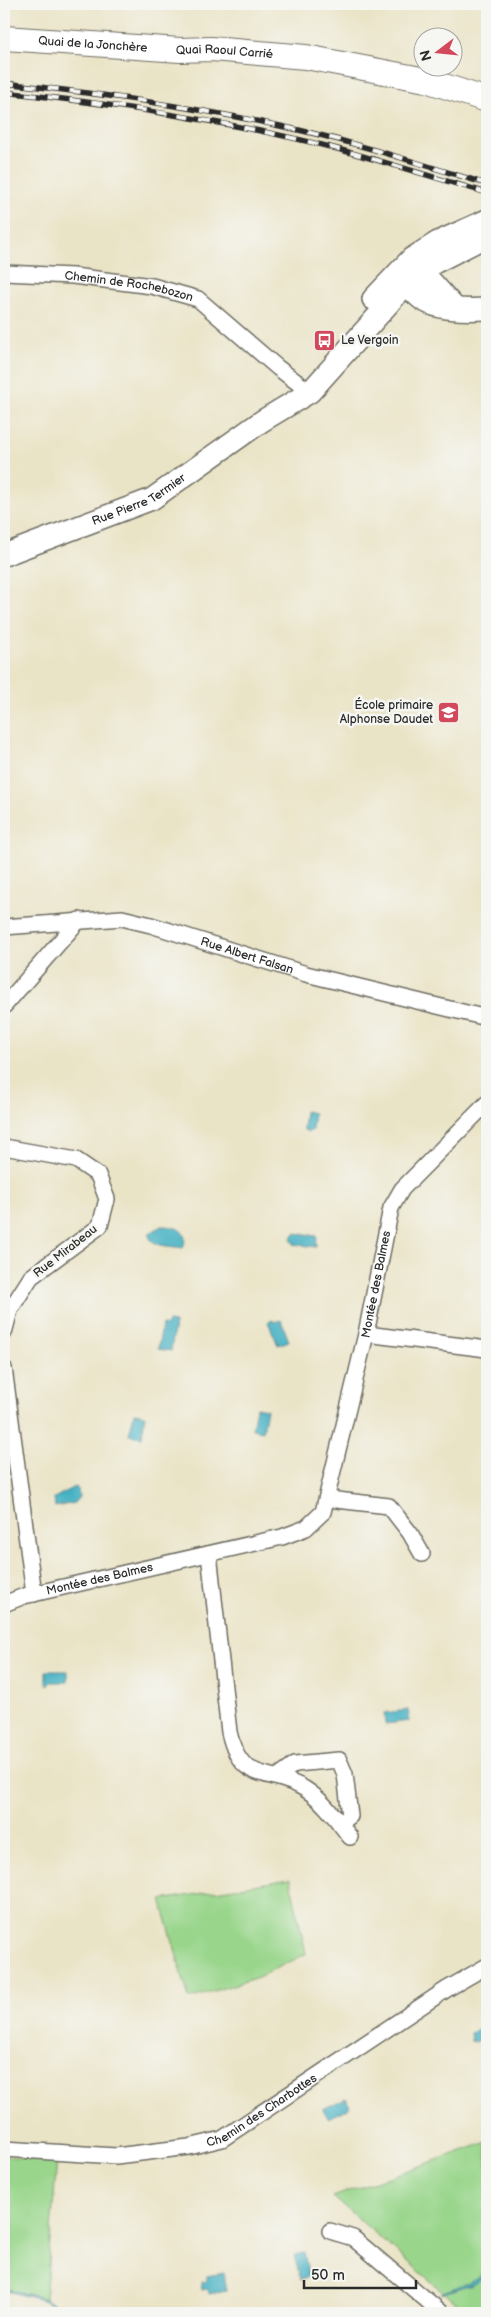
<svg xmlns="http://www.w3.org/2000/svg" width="491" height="2317" font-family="'Balsamiq Sans',sans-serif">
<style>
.green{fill:#99d68b;stroke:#62805b}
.water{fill:#45b1c3;stroke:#386e77}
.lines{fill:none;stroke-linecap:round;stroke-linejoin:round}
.street-casing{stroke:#6e6c62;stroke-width:18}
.secondary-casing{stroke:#6e6c62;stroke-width:24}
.primary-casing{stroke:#6e6c62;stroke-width:26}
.street{stroke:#fff;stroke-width:15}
.secondary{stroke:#fff;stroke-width:21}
.primary{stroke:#fff;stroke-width:24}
.rail-casing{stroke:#2b2b2b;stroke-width:5.5}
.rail{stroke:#f6f6f2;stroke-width:4;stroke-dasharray:11;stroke-linecap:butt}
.labels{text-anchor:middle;stroke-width:5;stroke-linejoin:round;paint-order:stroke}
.street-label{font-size:12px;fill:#2b2b2b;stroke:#f6f6f2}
.poi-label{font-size:12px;fill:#2b2b2b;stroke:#f6f6f2;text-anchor:start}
</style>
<rect width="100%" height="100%" fill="#f6f6f2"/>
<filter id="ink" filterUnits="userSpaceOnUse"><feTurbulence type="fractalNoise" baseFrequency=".02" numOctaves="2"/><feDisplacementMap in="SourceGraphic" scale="10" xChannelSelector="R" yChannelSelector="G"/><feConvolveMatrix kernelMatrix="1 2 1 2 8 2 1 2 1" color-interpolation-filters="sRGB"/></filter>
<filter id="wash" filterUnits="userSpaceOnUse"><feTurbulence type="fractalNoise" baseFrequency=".0096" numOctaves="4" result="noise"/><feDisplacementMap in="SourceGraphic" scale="20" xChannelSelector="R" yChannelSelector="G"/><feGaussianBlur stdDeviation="1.12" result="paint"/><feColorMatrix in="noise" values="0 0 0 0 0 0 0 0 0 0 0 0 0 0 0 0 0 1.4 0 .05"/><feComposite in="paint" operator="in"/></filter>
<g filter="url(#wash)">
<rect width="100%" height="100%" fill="#eae4c7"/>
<g class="green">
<polygon points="290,1879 306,1954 258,1977 189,1999 161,1900"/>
<polygon points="487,2142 487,2313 471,2313 462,2308 333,2197"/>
<polygon points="4,2156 57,2161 45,2299 4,2288"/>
</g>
<g class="water">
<polygon points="305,1111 314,1113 312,1130 308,1132 303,1129"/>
<path d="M161,1226C176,1226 190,1230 183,1248C172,1246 149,1247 149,1234Z"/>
<polygon points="295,1233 317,1236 316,1247 294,1244 291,1238"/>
<polygon points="273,1320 274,1322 281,1320 289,1341 278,1345 268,1322"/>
<polygon points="168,1322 175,1323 171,1351 158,1349 162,1325 167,1326"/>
<polygon points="256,1407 267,1409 263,1431 252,1429"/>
<polygon points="134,1413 145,1415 142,1437 129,1435"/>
<polygon points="74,1487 78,1489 79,1497 74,1503 55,1507 54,1498"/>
<polygon points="46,1671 68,1671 68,1682 51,1682 48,1685 46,1682"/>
<polygon points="408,1710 410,1721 385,1724 384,1713"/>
<polygon points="487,2024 487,2035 475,2042 471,2041 470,2033"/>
<polygon points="346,2098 350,2107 328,2118 323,2109"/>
<polygon points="304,2253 309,2277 300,2279 294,2255"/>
<polygon points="487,2272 487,2275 472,2284 441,2294 440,2293 467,2283"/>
<polygon points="224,2273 227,2291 209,2294 208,2289 202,2290 201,2282 206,2281 206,2276"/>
<polygon points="4,2288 45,2299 72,2313 45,2301 4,2290"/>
</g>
</g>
<g filter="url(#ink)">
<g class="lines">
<defs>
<g id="street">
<path id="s1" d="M4,273L73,276L152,286L198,299L278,368L310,392"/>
<path id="s2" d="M4,927L122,918L151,925L306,974L487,1018"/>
<polyline points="4,1006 79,920"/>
<polyline points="4,1147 76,1160 98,1175 107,1199 100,1226 31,1277 10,1310 4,1333"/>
<polyline points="366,1334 487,1349"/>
<polyline points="4,1368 34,1594"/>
<polyline points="328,1499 389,1506 410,1533 422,1554"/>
<path d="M209,1554L229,1732C242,1787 268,1766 305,1789C324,1801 337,1820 350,1837"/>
<path id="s3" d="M4,1604L24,1596L282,1537L306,1528L323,1512L366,1334L391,1208L402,1189L487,1103"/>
<polyline points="277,1777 295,1764 339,1760 345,1774 350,1816 340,1824"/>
<path id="s4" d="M4,2149L116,2156L189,2147L222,2139L447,1989L487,1966"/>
<polyline points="330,2231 353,2238 442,2313"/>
</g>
<g id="secondary">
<polyline points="413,261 454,307"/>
<path d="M399,273C405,281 411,291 419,297C435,311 467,310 487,309"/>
<polyline points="373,299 411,259 438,242 487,220"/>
<path id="s5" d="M4,555L152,499L262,421L310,392L407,283L434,263L487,236"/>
</g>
<g id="primary">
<path id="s6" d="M4,38L180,50L211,49L306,57L426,80L487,100"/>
</g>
</defs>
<use href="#street" class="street-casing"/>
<use href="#secondary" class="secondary-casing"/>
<use href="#primary" class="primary-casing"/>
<use href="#street" class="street"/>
<use href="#secondary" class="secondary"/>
<use href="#primary" class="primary"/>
<defs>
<g id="rail">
<path d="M4,83C96,93 189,106 280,126C350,140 419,164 487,184"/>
<path d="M4,92C113,104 223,120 330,147C383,161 435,178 487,193"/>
</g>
</defs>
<use href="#rail" class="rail-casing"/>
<use href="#rail" class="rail"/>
</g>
</g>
<defs>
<symbol id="bus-square" viewBox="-11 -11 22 22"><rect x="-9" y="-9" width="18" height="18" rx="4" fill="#d1495b" stroke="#f6f6f2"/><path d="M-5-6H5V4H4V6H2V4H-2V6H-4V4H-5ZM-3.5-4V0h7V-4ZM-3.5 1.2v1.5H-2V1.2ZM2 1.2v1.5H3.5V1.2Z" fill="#fff"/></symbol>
<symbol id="school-square" viewBox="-11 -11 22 22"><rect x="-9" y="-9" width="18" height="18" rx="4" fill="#d1495b" stroke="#f6f6f2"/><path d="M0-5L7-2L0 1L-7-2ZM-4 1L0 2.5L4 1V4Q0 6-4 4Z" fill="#fff"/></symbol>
</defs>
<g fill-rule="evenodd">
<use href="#bus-square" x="312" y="328" width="25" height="25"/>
<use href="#school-square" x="436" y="700" width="25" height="25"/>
</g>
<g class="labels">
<g class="street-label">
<text dy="4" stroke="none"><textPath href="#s6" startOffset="89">Quai de la Jonchère</textPath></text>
<text dy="4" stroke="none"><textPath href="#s6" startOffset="221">Quai Raoul Carrié</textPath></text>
<text dy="4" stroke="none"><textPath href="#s1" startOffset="126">Chemin de Rochebozon</textPath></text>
<text dy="4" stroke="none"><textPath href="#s5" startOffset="146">Rue Pierre Termier</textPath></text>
<text dy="4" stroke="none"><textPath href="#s2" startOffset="249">Rue Albert Falsan</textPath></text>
<text transform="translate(65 1251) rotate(-38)" y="4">Rue Mirabeau</text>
<text dy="4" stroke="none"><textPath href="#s3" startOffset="569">Montée des Balmes</textPath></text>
<text dy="4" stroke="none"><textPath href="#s3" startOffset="99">Montée des Balmes</textPath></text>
<text dy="4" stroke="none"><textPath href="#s4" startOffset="268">Chemin des Charbottes</textPath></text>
</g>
<g class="poi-label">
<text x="341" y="344">Le Vergoin</text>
<text x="433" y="709" text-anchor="end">École primaire<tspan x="433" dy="14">Alphonse Daudet</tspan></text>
</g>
</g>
<rect width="491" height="2317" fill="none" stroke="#f6f6f2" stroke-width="20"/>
<g transform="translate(438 52) rotate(254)"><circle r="24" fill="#f6f6f2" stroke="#a5a5a2"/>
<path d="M0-4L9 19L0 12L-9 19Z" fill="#d1495b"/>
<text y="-8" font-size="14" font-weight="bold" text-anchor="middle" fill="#2b2b2b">N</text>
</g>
<path d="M304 2280v8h112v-8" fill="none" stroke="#2b2b2b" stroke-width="2.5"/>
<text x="311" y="2280" font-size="15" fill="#2b2b2b" stroke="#f6f6f2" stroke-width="4" paint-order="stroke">50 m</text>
</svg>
